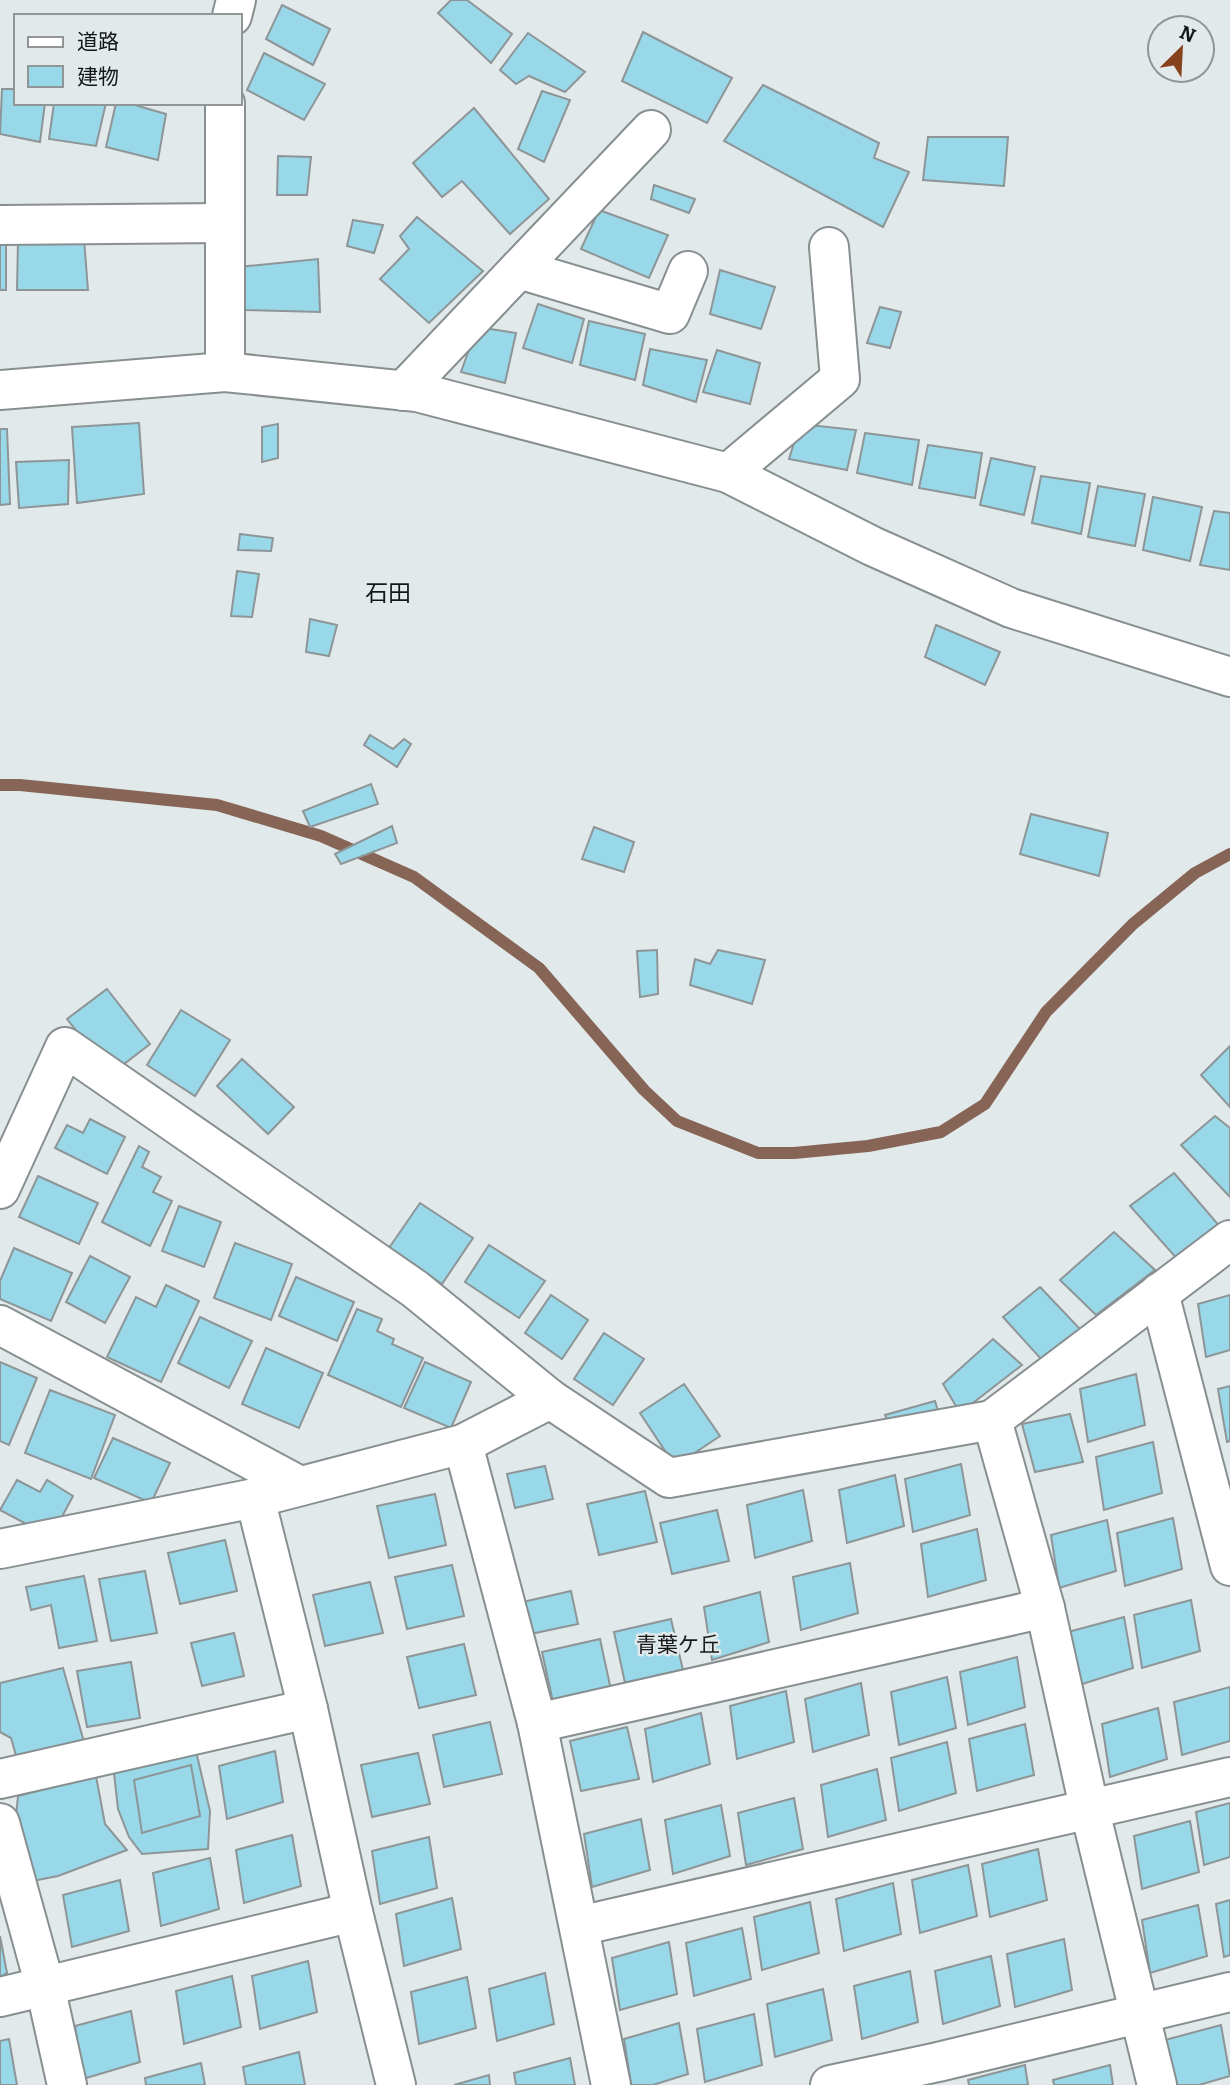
<svg xmlns="http://www.w3.org/2000/svg" width="1230" height="2085" font-family="Bitter,'Noto Sans JP',serif">
<style>
.lines{fill:none;stroke-linecap:round;stroke-linejoin:round}
.stream{stroke:#866556;stroke-width:12}
.building{fill:#98d8e9;stroke:#8e9597;stroke-width:2}
.street-casing{stroke:#888f90;stroke-width:42}
.street{stroke:#fff;stroke-width:38}
.labels{text-anchor:middle;stroke-width:5;stroke-linejoin:round;paint-order:stroke}
.neighbourhood-label{font-size:21px;fill:#141718;stroke:#e2e9eb}
.quarter-label{font-size:23px;fill:#141718;stroke:#e2e9eb}
</style>
<rect width="100%" height="100%" fill="#e2e9eb"/>
<g class="lines">
<polyline class="stream" points="0,785 20,785 217,805 321,836 414,877 539,968 644,1090 677,1121 758,1153 794,1153 868,1146 941,1132 985,1104 1046,1012 1133,924 1195,873 1230,854"/>
</g>
<g class="building">
<polygon points="451,0 467,0 512,34 491,63 438,13"/>
<polygon points="282,5 330,29 313,65 266,39"/>
<polygon points="643,32 732,78 707,123 622,81"/>
<polygon points="528,33 585,72 565,92 529,76 516,84 500,70"/>
<polygon points="264,53 325,84 304,120 247,90"/>
<polygon points="763,85 879,143 874,158 909,172 883,227 724,141"/>
<polygon points="2,89 16,89 16,103 45,103 40,142 0,134"/>
<polygon points="542,91 570,100 544,162 518,149"/>
<polygon points="54,103 106,103 96,146 49,139"/>
<polygon points="116,103 128,103 166,114 158,160 106,147"/>
<polygon points="474,108 549,199 510,234 462,181 442,197 413,163"/>
<polygon points="928,137 1008,137 1004,186 923,180"/>
<polygon points="278,156 311,157 307,195 277,195"/>
<polygon points="654,185 695,199 689,213 651,199"/>
<polygon points="599,210 668,235 649,278 581,249"/>
<polygon points="417,217 483,271 429,323 380,279 409,249 400,236"/>
<polygon points="353,220 383,225 374,253 347,246"/>
<rect x="0" y="238" width="6" height="52"/>
<polygon points="84,239 88,290 17,290 18,240"/>
<polygon points="318,259 320,312 243,310 238,267"/>
<polygon points="720,270 775,287 761,329 710,314"/>
<polygon points="538,304 584,319 572,363 523,348"/>
<polygon points="880,307 901,312 890,348 867,343"/>
<polygon points="589,321 645,334 635,380 580,365"/>
<polygon points="477,327 516,333 505,383 461,372"/>
<polygon points="650,349 707,360 696,402 643,385"/>
<polygon points="717,350 760,363 750,404 703,392"/>
<polygon points="139,423 144,494 77,503 72,427"/>
<polygon points="278,424 278,458 262,462 262,427"/>
<polygon points="800,424 856,430 847,470 789,459"/>
<polygon points="0,429 7,429 10,504 0,505"/>
<polygon points="865,433 919,440 912,485 857,473"/>
<polygon points="928,445 982,453 975,498 919,488"/>
<polygon points="991,458 1035,467 1024,515 980,505"/>
<polygon points="69,460 68,504 19,508 16,462"/>
<polygon points="1041,476 1090,483 1081,534 1032,523"/>
<polygon points="1098,486 1145,494 1135,546 1088,537"/>
<polygon points="1153,497 1202,507 1190,561 1143,550"/>
<polygon points="1214,511 1230,513 1230,570 1200,565"/>
<polygon points="240,534 273,538 271,551 238,550"/>
<polygon points="237,571 259,574 252,617 231,616"/>
<polygon points="310,619 337,625 329,656 306,652"/>
<polygon points="936,625 1000,652 985,685 925,657"/>
<polygon points="370,735 393,749 404,739 411,744 397,767 364,745"/>
<polygon points="371,784 378,804 310,827 303,811"/>
<polygon points="1031,814 1108,833 1099,876 1020,854"/>
<polygon points="392,826 397,843 341,864 335,854"/>
<polygon points="594,827 634,842 624,872 582,859"/>
<polygon points="657,950 658,994 640,997 637,951"/>
<polygon points="718,950 765,960 752,1004 690,985 695,959 710,964"/>
<polygon points="107,989 150,1044 111,1074 67,1019"/>
<polygon points="181,1010 230,1040 195,1096 147,1065"/>
<polygon points="1230,1046 1230,1107 1201,1075"/>
<polygon points="242,1059 294,1107 268,1134 217,1086"/>
<polygon points="1215,1116 1230,1128 1230,1197 1181,1145"/>
<polygon points="90,1119 125,1137 107,1174 55,1148 67,1125 83,1133"/>
<polygon points="139,1146 149,1152 142,1167 161,1177 153,1192 172,1201 150,1246 102,1222"/>
<polygon points="1174,1173 1222,1229 1179,1261 1130,1206"/>
<polygon points="38,1176 98,1203 79,1244 19,1217"/>
<polygon points="420,1203 473,1238 442,1284 389,1248"/>
<polygon points="179,1206 221,1222 204,1267 162,1251"/>
<polygon points="1114,1232 1155,1270 1096,1315 1060,1280"/>
<polygon points="235,1243 292,1264 271,1320 214,1298"/>
<polygon points="489,1245 545,1281 519,1318 465,1282"/>
<polygon points="14,1248 72,1273 51,1321 0,1299 0,1281"/>
<polygon points="90,1256 130,1277 105,1323 66,1302"/>
<polygon points="296,1277 354,1302 337,1341 279,1316"/>
<polygon points="166,1285 199,1301 161,1382 107,1357 136,1297 156,1307"/>
<polygon points="1040,1287 1081,1330 1041,1359 1003,1317"/>
<polygon points="551,1295 588,1320 562,1359 525,1333"/>
<polygon points="1230,1295 1230,1350 1206,1357 1198,1304"/>
<polygon points="357,1309 382,1319 377,1331 394,1339 392,1344 423,1358 401,1407 328,1375"/>
<polygon points="200,1317 252,1341 229,1388 178,1363"/>
<polygon points="604,1333 644,1359 613,1405 574,1379"/>
<polygon points="993,1339 1022,1365 960,1413 943,1384"/>
<polygon points="266,1348 323,1373 299,1428 242,1404"/>
<polygon points="0,1362 37,1378 9,1445 0,1441"/>
<polygon points="425,1362 471,1382 451,1428 404,1408"/>
<polygon points="1136,1374 1145,1425 1088,1442 1080,1389"/>
<polygon points="684,1384 720,1436 675,1466 640,1413"/>
<polygon points="1230,1386 1230,1441 1227,1442 1218,1389"/>
<polygon points="50,1390 115,1415 91,1479 25,1453"/>
<polygon points="935,1401 941,1421 893,1431 885,1415"/>
<polygon points="1070,1414 1083,1462 1035,1472 1022,1424"/>
<polygon points="113,1438 170,1463 151,1503 94,1478"/>
<polygon points="1153,1442 1162,1493 1104,1510 1096,1457"/>
<polygon points="961,1464 970,1515 913,1532 905,1479"/>
<polygon points="545,1466 553,1499 515,1508 507,1474"/>
<polygon points="895,1475 904,1526 847,1543 839,1490"/>
<polygon points="17,1480 40,1492 47,1480 73,1496 51,1537 0,1510"/>
<polygon points="803,1490 812,1541 755,1558 747,1505"/>
<polygon points="645,1491 657,1542 599,1555 587,1504"/>
<polygon points="435,1494 446,1545 389,1558 377,1506"/>
<polygon points="717,1510 729,1561 672,1574 660,1523"/>
<polygon points="1173,1518 1182,1569 1125,1586 1117,1533"/>
<polygon points="1107,1520 1116,1571 1059,1588 1051,1535"/>
<polygon points="977,1529 986,1580 928,1597 921,1544"/>
<polygon points="225,1540 237,1591 180,1604 168,1553"/>
<polygon points="850,1563 858,1613 801,1630 793,1577"/>
<polygon points="452,1565 464,1616 407,1629 395,1577"/>
<polygon points="145,1571 157,1633 111,1641 99,1579"/>
<polygon points="84,1576 97,1641 59,1648 51,1605 31,1610 26,1587"/>
<polygon points="370,1582 383,1633 325,1646 313,1595"/>
<polygon points="571,1591 578,1624 521,1636 514,1604"/>
<polygon points="760,1592 769,1642 712,1660 704,1607"/>
<polygon points="1191,1600 1200,1651 1142,1668 1134,1615"/>
<polygon points="1124,1617 1133,1668 1076,1686 1068,1632"/>
<polygon points="671,1619 683,1670 625,1683 614,1632"/>
<polygon points="234,1633 244,1676 202,1686 191,1643"/>
<polygon points="600,1639 611,1690 553,1702 542,1652"/>
<polygon points="464,1644 476,1695 419,1708 407,1657"/>
<polygon points="1017,1657 1025,1707 968,1725 960,1672"/>
<polygon points="131,1662 140,1718 87,1727 77,1671"/>
<polygon points="63,1668 86,1749 17,1759 11,1738 0,1732 0,1683"/>
<polygon points="947,1677 956,1728 899,1745 891,1692"/>
<polygon points="861,1683 869,1735 813,1752 805,1699"/>
<polygon points="1230,1687 1230,1741 1182,1755 1174,1702"/>
<polygon points="786,1691 794,1742 737,1759 730,1706"/>
<polygon points="1158,1708 1167,1759 1110,1777 1102,1724"/>
<polygon points="701,1713 710,1764 653,1782 645,1729"/>
<polygon points="490,1722 502,1774 444,1787 433,1735"/>
<polygon points="1025,1724 1034,1775 977,1791 969,1739"/>
<polygon points="627,1727 639,1779 581,1791 570,1741"/>
<polygon points="947,1742 956,1793 899,1811 891,1758"/>
<polygon points="196,1751 210,1811 208,1849 142,1854 129,1837 118,1809 114,1773"/>
<polygon points="275,1751 283,1802 227,1819 219,1766"/>
<polygon points="418,1753 430,1804 372,1817 361,1765"/>
<polygon points="191,1765 200,1816 142,1833 134,1780"/>
<polygon points="877,1769 886,1820 828,1837 821,1785"/>
<polygon points="96,1776 105,1824 127,1850 58,1876 22,1883 13,1845 18,1796"/>
<polygon points="794,1798 803,1849 746,1865 738,1813"/>
<polygon points="1230,1803 1230,1857 1204,1865 1196,1812"/>
<polygon points="721,1805 730,1856 673,1874 665,1820"/>
<polygon points="641,1819 650,1870 592,1887 584,1834"/>
<polygon points="1190,1821 1199,1872 1142,1889 1134,1836"/>
<polygon points="292,1835 301,1886 244,1903 236,1850"/>
<polygon points="429,1837 437,1888 380,1904 372,1851"/>
<polygon points="1038,1849 1047,1900 990,1917 982,1864"/>
<polygon points="210,1858 219,1909 161,1926 153,1873"/>
<polygon points="968,1865 977,1916 920,1933 912,1880"/>
<polygon points="120,1880 129,1931 72,1947 63,1895"/>
<polygon points="893,1883 901,1934 844,1951 836,1899"/>
<polygon points="452,1898 461,1949 404,1966 396,1914"/>
<polygon points="1230,1900 1230,1955 1224,1957 1216,1904"/>
<polygon points="810,1902 819,1953 762,1970 754,1917"/>
<polygon points="1198,1905 1207,1956 1150,1973 1142,1920"/>
<polygon points="742,1928 751,1979 694,1996 686,1943"/>
<polygon points="0,1936 7,1973 0,1977"/>
<polygon points="1064,1939 1072,1990 1015,2007 1007,1954"/>
<polygon points="669,1942 677,1994 620,2010 612,1958"/>
<polygon points="991,1956 1000,2006 943,2024 935,1971"/>
<polygon points="308,1961 317,2012 260,2029 252,1976"/>
<polygon points="910,1971 918,2022 862,2039 854,1986"/>
<polygon points="545,1973 554,2024 497,2041 489,1989"/>
<polygon points="232,1976 241,2027 184,2044 176,1991"/>
<polygon points="467,1977 476,2028 419,2044 411,1992"/>
<polygon points="823,1989 832,2040 775,2057 767,2004"/>
<polygon points="131,2011 140,2062 83,2079 75,2026"/>
<polygon points="754,2014 762,2065 705,2082 697,2029"/>
<polygon points="679,2023 688,2074 653,2085 631,2085 624,2039"/>
<polygon points="1221,2025 1230,2076 1199,2085 1171,2085 1165,2040"/>
<polygon points="9,2039 17,2085 0,2085 0,2041"/>
<polygon points="299,2052 305,2085 246,2085 243,2067"/>
<polygon points="570,2058 575,2085 516,2085 514,2073"/>
<polygon points="201,2063 205,2085 146,2085 145,2078"/>
<polygon points="1025,2065 1028,2085 969,2085 968,2080"/>
<polygon points="1110,2065 1113,2085 1054,2085 1053,2080"/>
<polygon points="489,2075 490,2085 454,2085"/>
</g>
<g class="lines">
<defs>
<g id="street">
<polyline points="232,16 236,0"/>
<polyline points="225,103 225,372"/>
<polyline points="0,225 224,223"/>
<polyline points="519,269 670,314 688,271"/>
<polyline points="0,390 225,372 417,392 728,473 872,546 1011,608 1230,677"/>
<polyline points="403,391 651,130"/>
<polyline points="728,473 840,379 829,247"/>
<polyline points="0,1189 65,1047 415,1289 550,1399 669,1478 992,1420"/>
<polyline points="1159,1293 1230,1566"/>
<polyline points="0,1325 300,1486"/>
<polyline points="463,1444 537,1723 611,2085"/>
<polyline points="255,1498 308,1709 353,1912 396,2085"/>
<polyline points="0,1549 255,1498 463,1444 550,1399"/>
<polyline points="537,1723 1045,1608"/>
<polyline points="0,1779 308,1709"/>
<polyline points="0,1823 45,1986 67,2085"/>
<polyline points="579,1926 1230,1777"/>
<polyline points="0,1997 353,1912"/>
<polyline points="830,2085 938,2062 1230,1992"/>
<polyline points="1157,2085 1089,1807 1045,1608 992,1420 1230,1240"/>
</g>
</defs>
<use href="#street" class="street-casing"/>
<use href="#street" class="street"/>
</g>
<g class="labels">
<g class="neighbourhood-label">
<text x="678" y="1652">青葉ケ丘</text>
</g>
<g class="quarter-label">
<text x="388" y="601">石田</text>
</g>
</g>
<rect x="14" y="14" width="228" height="91" fill="#e2e9eb" stroke="#909597" stroke-width="2"/>
<rect x="28" y="37" width="35" height="10" fill="#ffffff" stroke="#909597" stroke-width="2"/>
<text x="77" y="49" font-size="21" fill="#141718">道路</text>
<rect x="28" y="66" width="35" height="21" fill="#98d8e9" stroke="#909597" stroke-width="2"/>
<text x="77" y="84" font-size="21" fill="#141718">建物</text>
<g transform="translate(1181 49) rotate(24)"><circle r="33" fill="#e2e9eb" stroke="#909597" stroke-width="2"/>
<path d="M0-5L12 26L0 18L-12 26Z" fill="#88411d"/>
<text y="-10" font-size="19" font-weight="bold" text-anchor="middle" fill="#141718">N</text>
</g>
</svg>
